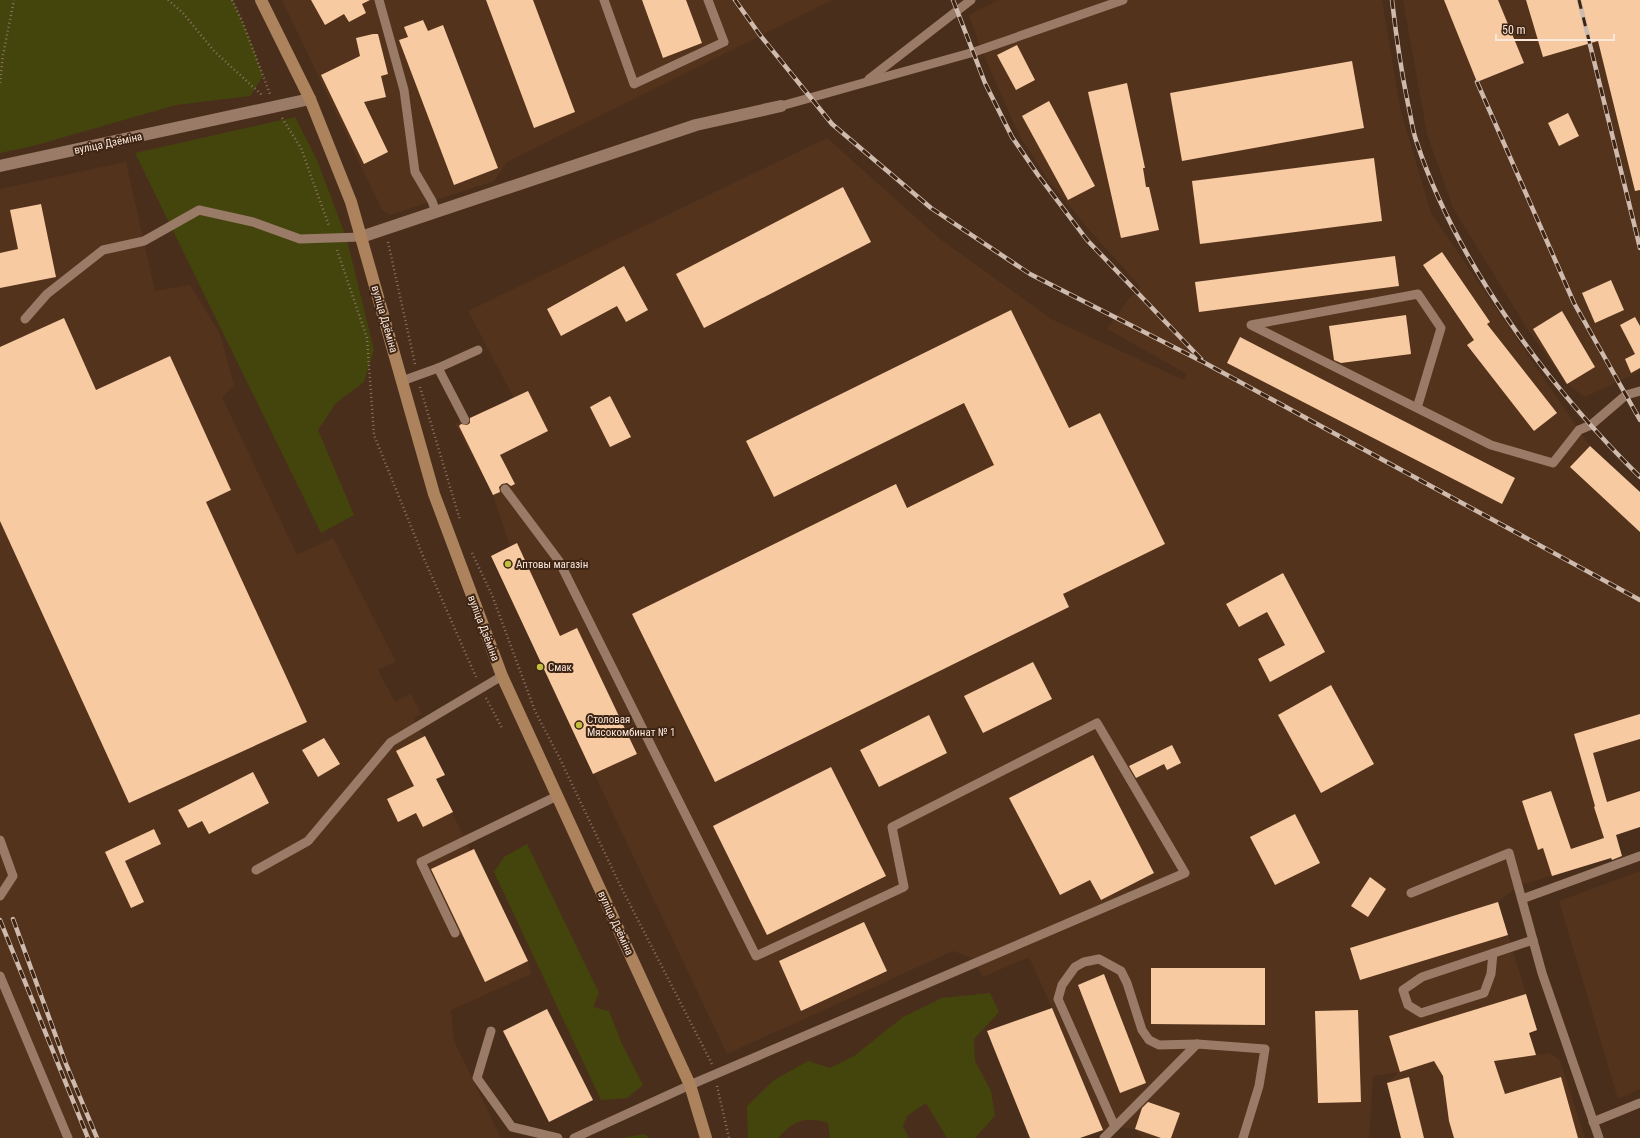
<svg xmlns="http://www.w3.org/2000/svg" width="1640" height="1138" font-family="'Roboto Condensed',sans-serif">
<style>
.built{fill:#54331d}
.green{fill:#44450c}
.building{fill:#f7caa1}
.lines{fill:none;stroke-linecap:round;stroke-linejoin:round}
.path{stroke:#8c7465;stroke-width:2.5;stroke-dasharray:1 3;stroke-linecap:butt}
.lane{stroke:#9a7b67;stroke-width:9}
.street{stroke:#9a7b67;stroke-width:12}
.secondary{stroke:#ac835c;stroke-width:12}
.rail-casing{stroke:#cfbbae;stroke-width:4.5}
.rail{stroke:#3e2412;stroke-width:3;stroke-dasharray:9;stroke-linecap:butt}
.poi-dot{fill:#c1be40;stroke:#3e2412;stroke-width:1.5}
.labels{text-anchor:middle;stroke-width:4;stroke-linejoin:round;paint-order:stroke}
.street-label{font-size:11px;fill:#f9e7dc;stroke:#3e2412}
.poi-label{font-size:11px;fill:#f9e7dc;stroke:#3e2412;text-anchor:start}
</style>
<rect width="100%" height="100%" fill="#492e1c"/>
<g class="built">
<polygon points="282,0 832,0 507,162 494,181 390,215 382,210"/>
<polygon points="999,0 1382,0 1400,108 1431,213 1590,446 1640,492 1640,827 1616,835 1621,854 1518,886 1498,902 1537,1030 1529,1033 1536,1055 1549,1053 1560,1060 1585,1138 1401,1138 1387,1083 1399,1072 1373,1076 1369,1138 1142,1138 1135,1129 1115,1127 1080,1138 1030,1138 987,1031 1052,1008 1029,957 983,977 972,958 953,951 727,1054 491,556 510,546 493,495 455,424 514,398 468,311 827,138 940,239 1053,320 1184,380 1187,374 1107,329 1128,300 1141,287 1090,231 1048,180 1019,135 981,49 969,15"/>
<polygon points="1403,0 1640,0 1640,371 1585,397 1567,384 1528,330 1453,208 1427,134"/>
<polygon points="126,162 155,291 190,285 220,334 234,385 222,397 297,555 333,538 396,662 378,670 395,702 411,694 421,714 414,718 417,727 425,736 445,775 436,779 470,850 474,849 528,961 531,974 451,1010 454,1041 501,1138 0,1138 0,189"/>
<polygon points="1640,871 1640,1089 1618,1099 1559,901"/>
</g>
<g class="green">
<polygon points="0,0 233,0 252,44 263,76 250,96 176,105 33,146 0,153"/>
<polygon points="295,117 317,160 347,240 374,350 364,382 336,403 318,430 354,515 321,533 135,153"/>
<polygon points="527,844 599,993 593,1007 609,1011 622,1044 643,1085 627,1098 601,1100 494,872 504,857"/>
<path d="M990,993L999,1012L974,1039L975,1061L991,1091L995,1116L975,1138H947L926,1103L907,1116L903,1126L909,1138H830L828,1123C806,1116 794,1120 778,1138H748L747,1106L774,1080L808,1061L830,1068L854,1056L903,1017L942,998Z"/>
<polygon points="645,1134 649,1138 622,1138"/>
</g>
<g class="building">
<polygon points="311,0 370,0 362,4 366,13 349,22 344,14 325,25"/>
<polygon points="486,0 533,0 575,112 534,128"/>
<polygon points="642,0 686,0 702,43 663,58"/>
<polygon points="1444,0 1498,0 1524,63 1477,82"/>
<polygon points="1526,0 1640,0 1640,190 1635,191 1598,41 1543,57"/>
<polygon points="423,20 428,31 443,25 498,168 454,185 399,40 408,37 404,27"/>
<polygon points="373,34 378,34 388,74 381,76 386,97 364,102 388,152 364,164 321,75 360,56 356,38"/>
<polygon points="1017,45 1035,80 1016,90 997,55"/>
<polygon points="1352,61 1364,128 1182,161 1170,93"/>
<polygon points="1127,83 1145,168 1143,168 1146,187 1149,187 1159,230 1121,238 1088,92"/>
<polygon points="1049,101 1095,186 1068,200 1022,116"/>
<polygon points="1568,113 1579,136 1559,146 1548,123"/>
<polygon points="1374,158 1382,221 1200,244 1192,181"/>
<polygon points="843,187 871,242 704,328 676,274"/>
<polygon points="41,204 56,277 0,288 0,253 18,249 10,210"/>
<polygon points="1442,252 1490,322 1487,324 1557,413 1534,431 1467,345 1474,340 1423,265"/>
<polygon points="1395,256 1399,286 1199,312 1195,282"/>
<polygon points="624,266 648,310 626,322 617,306 561,336 547,309"/>
<polygon points="1611,280 1624,310 1595,323 1582,293"/>
<polygon points="1011,310 1069,428 1100,413 1165,544 1063,594 1069,607 715,782 632,614 896,484 907,508 994,465 964,403 774,497 746,441"/>
<polygon points="1562,311 1595,367 1567,384 1533,329"/>
<polygon points="1406,315 1411,354 1341,363 1334,360 1329,326"/>
<polygon points="1635,317 1640,326 1640,368 1631,373 1625,359 1635,354 1620,325"/>
<polygon points="64,318 96,390 170,356 231,490 206,502 307,722 129,803 0,521 0,347"/>
<polygon points="1240,337 1515,478 1502,504 1227,363"/>
<polygon points="528,391 548,431 500,455 515,484 511,486 507,483 502,484 499,487 500,492 493,495 459,426 461,424 467,425 470,423 470,418"/>
<polygon points="610,396 631,437 610,447 590,407"/>
<polygon points="1590,446 1640,492 1640,532 1570,467"/>
<polygon points="517,543 560,636 577,628 637,754 593,774 491,556"/>
<polygon points="1283,573 1325,652 1270,682 1258,659 1285,645 1267,612 1239,627 1226,604"/>
<polygon points="1033,662 1052,699 983,733 964,696"/>
<polygon points="1331,685 1374,764 1321,793 1278,715"/>
<polygon points="1640,714 1640,739 1593,753 1607,802 1640,791 1640,827 1616,835 1622,856 1612,860 1611,858 1552,876 1543,848 1538,850 1522,801 1551,791 1571,849 1604,838 1594,807 1595,806 1574,734"/>
<polygon points="929,715 947,753 879,787 860,750"/>
<polygon points="425,736 445,775 436,779 453,812 423,827 416,813 398,822 387,799 414,786 396,751"/>
<polygon points="324,738 340,764 318,777 302,750"/>
<polygon points="1172,745 1181,763 1167,770 1164,764 1136,778 1129,766"/>
<polygon points="1093,755 1154,873 1101,900 1090,880 1060,895 1009,798"/>
<polygon points="831,767 886,876 767,935 713,826"/>
<polygon points="253,772 269,803 209,834 202,821 188,828 178,810"/>
<polygon points="1295,814 1320,863 1275,885 1250,837"/>
<polygon points="154,829 161,844 125,861 144,902 131,908 105,852"/>
<polygon points="474,849 528,961 485,982 431,869"/>
<polygon points="1370,877 1386,889 1368,917 1351,906"/>
<polygon points="1498,902 1508,935 1360,980 1350,948"/>
<polygon points="864,922 887,971 801,1011 779,961"/>
<polygon points="1151,968 1265,968 1265,1025 1151,1024"/>
<polygon points="1104,974 1146,1083 1120,1093 1078,985"/>
<polygon points="1526,994 1537,1030 1529,1033 1536,1055 1494,1061 1505,1094 1561,1077 1578,1138 1454,1138 1449,1121 1443,1076 1434,1061 1400,1072 1389,1036"/>
<polygon points="1052,1008 1103,1130 1080,1138 1030,1138 987,1031"/>
<polygon points="547,1009 593,1100 549,1122 503,1031"/>
<polygon points="1358,1010 1361,1102 1318,1103 1315,1011"/>
<polygon points="1409,1077 1424,1138 1401,1138 1387,1083"/>
<polygon points="1148,1102 1180,1113 1171,1138 1161,1138 1135,1129 1142,1108"/>
</g>
<g class="lines">
<g class="path">
<polyline points="168,0 183,13 214,51 263,96"/>
<polyline points="232,0 242,21 270,94"/>
<polyline points="0,83 3,55 14,0"/>
<polyline points="282,118 301,148 329,226"/>
<polyline points="388,242 415,364"/>
<polyline points="337,250 367,338 374,435 425,561 476,677"/>
<polyline points="420,387 460,520"/>
<polyline points="472,553 492,595 535,711 560,759 621,887 712,1064"/>
<polyline points="486,698 502,728"/>
<polyline points="717,1086 729,1138"/>
</g>
<g class="lane">
<polyline points="379,0 404,90 415,172 432,201 436,212"/>
<polyline points="604,0 634,84 724,42 708,0"/>
<polyline points="869,79 971,0"/>
<polyline points="781,106 974,52 1123,0"/>
<polyline points="25,319 47,294 103,250 144,241 199,210 253,222 300,239 361,237"/>
<polyline points="438,368 478,350"/>
<polyline points="402,381 438,368 465,420"/>
<polyline points="1417,408 1441,328 1418,294 1251,325 1491,445 1553,463 1579,430 1591,425 1626,395 1640,391"/>
<polyline points="505,489 559,561 756,956 904,887 892,827 1097,723 1185,873 690,1085 574,1138"/>
<polyline points="0,840 13,876 0,896"/>
<polyline points="256,870 308,841 391,742 502,676"/>
<polyline points="1411,893 1509,853 1542,973 1599,1138"/>
<polyline points="1522,899 1640,856"/>
<polyline points="455,933 421,862 557,796"/>
<polyline points="1493,953 1491,974 1484,993 1421,1013 1408,1005 1403,990 1422,977 1533,940"/>
<polyline points="0,976 68,1138"/>
<polyline points="491,1031 477,1078 512,1127 558,1138"/>
<polyline points="1593,1122 1640,1103"/>
<polyline points="1115,1127 1058,999 1062,985 1075,967 1084,962 1099,959 1121,971 1127,983 1142,1030 1149,1040 1159,1045 1197,1044 1265,1049 1259,1086 1243,1138"/>
<polyline points="1104,1138 1197,1044"/>
</g>
<g class="street">
<polyline points="0,166 310,99"/>
<polyline points="361,237 696,125 781,106"/>
</g>
<polyline class="secondary" points="261,0 310,99 351,202 434,494 502,676 690,1085 706,1138"/>
<defs>
<g id="rail">
<polyline points="735,0 760,35 832,124 931,208 1030,274 1205,363 1640,600"/>
<polyline points="953,0 985,83 1012,137 1038,175 1087,240 1201,359"/>
<path d="M1392,0C1396,35 1401,70 1408,104C1411,116 1412,129 1416,140C1456,263 1549,387 1640,477"/>
<polyline points="1579,0 1640,248"/>
<polyline points="1477,82 1574,303 1640,420"/>
<polyline points="13,919 66,1064 97,1138"/>
<polyline points="0,920 88,1138"/>
</g>
</defs>
<use href="#rail" class="rail-casing"/>
<use href="#rail" class="rail"/>
</g>
<g class="poi-dot">
<circle cx="508" cy="564" r="4"/>
<circle cx="540" cy="667" r="4"/>
<circle cx="579" cy="725" r="4"/>
</g>
<g class="labels">
<g class="street-label">
<text transform="translate(108 143) rotate(-12)" y="4">вуліца Дзёміна</text>
<text transform="translate(385 319) rotate(74)" y="4">вуліца Дзёміна</text>
<text transform="translate(484 628) rotate(69)" y="4">вуліца Дзёміна</text>
<text transform="translate(616 923) rotate(65)" y="4">вуліца Дзёміна</text>
</g>
<g class="poi-label">
<text x="516" y="568">Аптовы магазін</text>
<text x="548" y="671">Смак</text>
<text x="587" y="723">Столовая<tspan x="587" dy="13">Мясокомбинат № 1</tspan></text>
</g>
</g>
<path d="M1496 34v6h118v-6" fill="none" stroke="#f9e7dc" stroke-width="2"/>
<text x="1502" y="34" font-size="12" fill="#f9e7dc" stroke="#3e2412" stroke-width="3" paint-order="stroke">50 m</text>
</svg>
